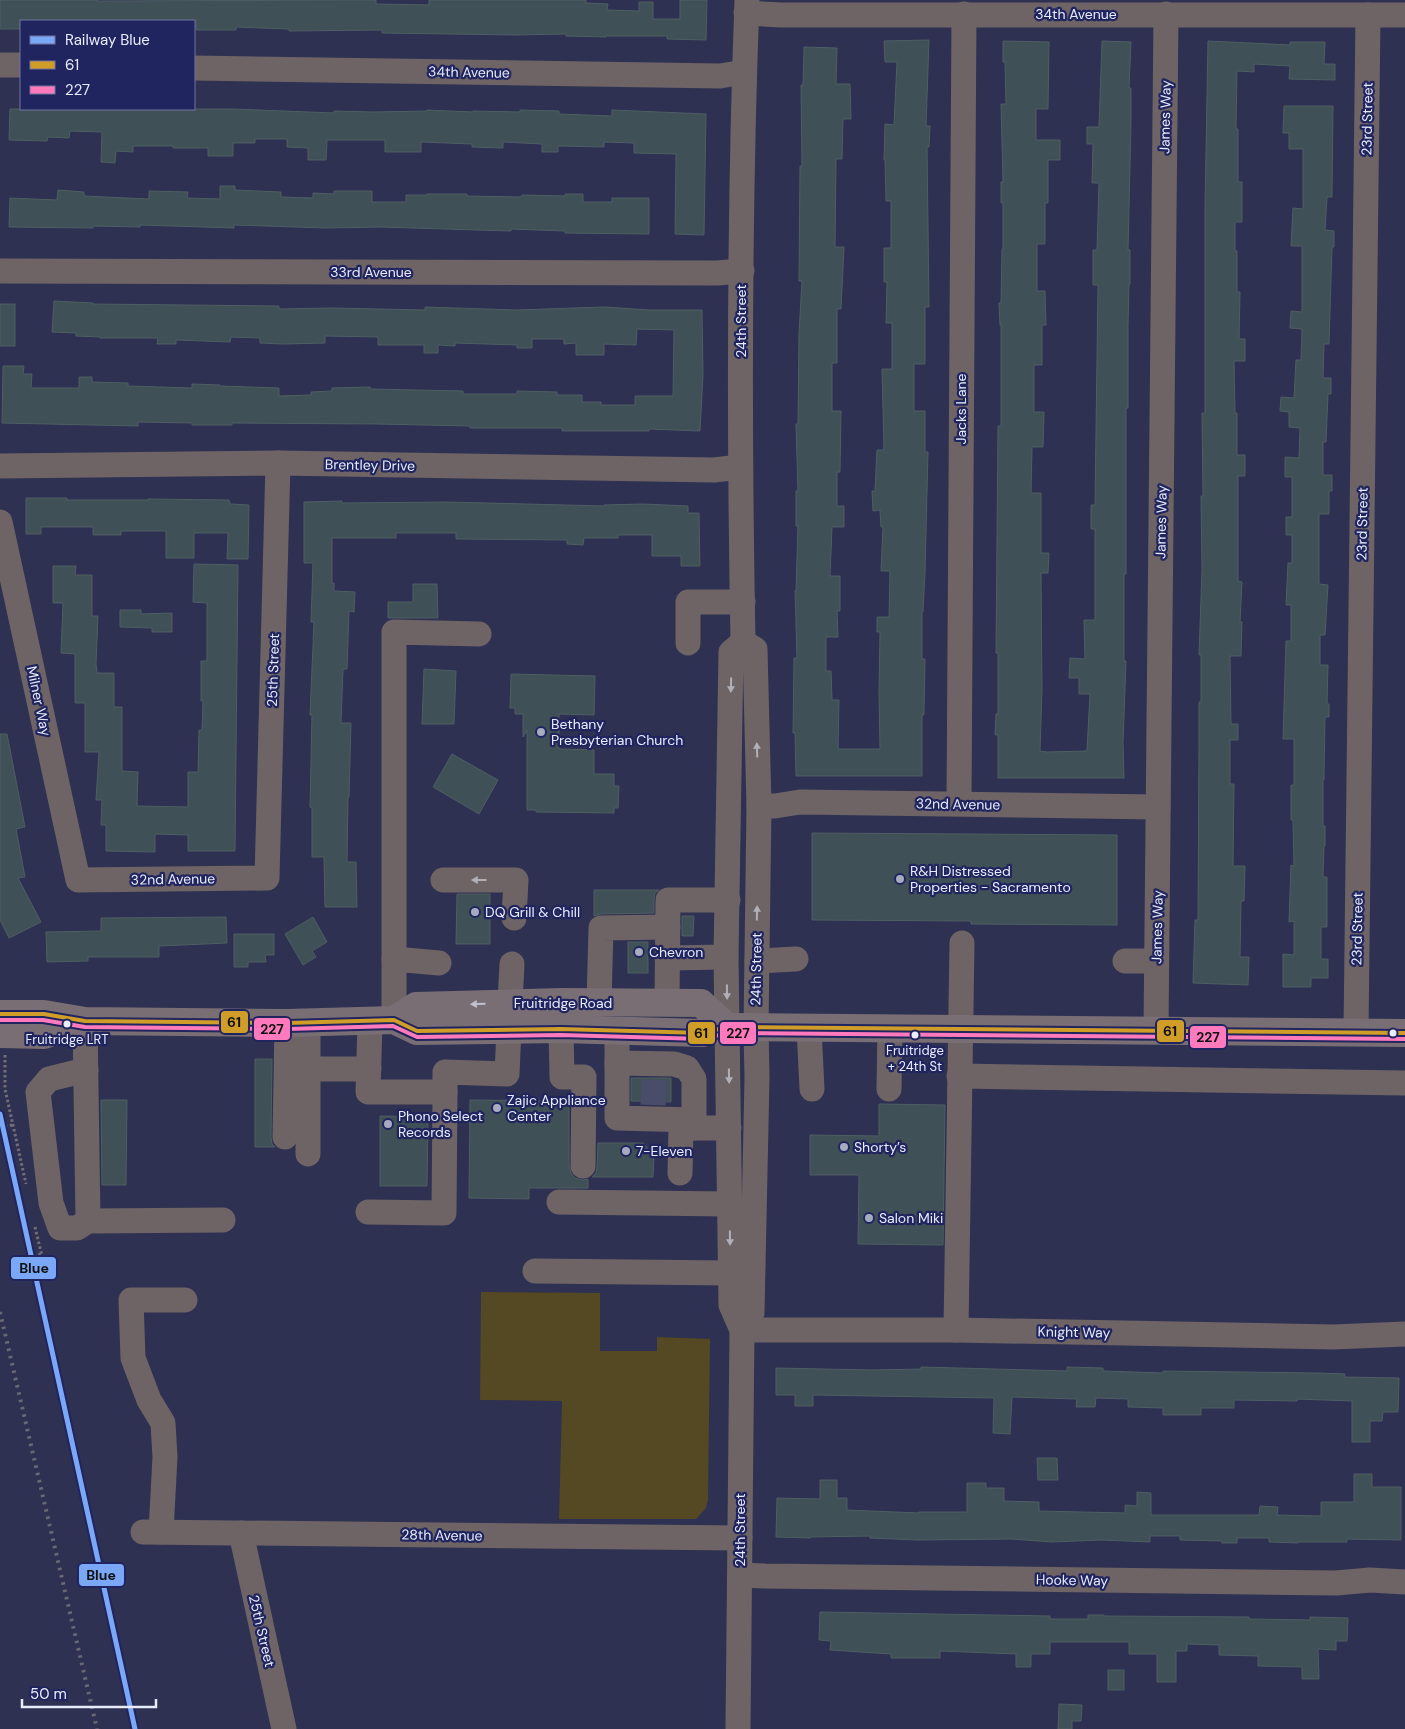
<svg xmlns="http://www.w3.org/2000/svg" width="1405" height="1729" font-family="'DM Sans',sans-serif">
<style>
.green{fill:#544922}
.building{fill:#405057;stroke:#4e5e64}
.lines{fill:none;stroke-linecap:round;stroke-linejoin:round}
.minor-tunnel{stroke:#4a4d6a;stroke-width:25;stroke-dasharray:25 12;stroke-linecap:butt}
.path{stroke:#746e76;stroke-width:3;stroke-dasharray:2.5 2.5;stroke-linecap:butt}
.minor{stroke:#6e6466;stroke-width:25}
.major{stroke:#7a6e75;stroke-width:28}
.rail{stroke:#6a6876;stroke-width:4;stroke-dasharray:2.5 5;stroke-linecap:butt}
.bus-1-casing{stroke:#20255f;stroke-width:8}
.bus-2-casing{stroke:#20255f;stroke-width:8}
.bus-1{stroke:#d09e28;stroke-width:4}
.bus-2{stroke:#ff7abc;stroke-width:4}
.rail-1-casing{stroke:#20255f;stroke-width:9}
.rail-1{stroke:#7aa8f7;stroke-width:5}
.oneway{fill:#b1afb8}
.oneway2{fill:#c2c0cc}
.poi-dot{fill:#a7abc0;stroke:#20255f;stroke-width:2}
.bus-dot{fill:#e8ecfb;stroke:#20255f;stroke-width:2}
.labels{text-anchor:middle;stroke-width:4.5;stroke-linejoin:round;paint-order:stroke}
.bus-label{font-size:13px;fill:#e8ecfb;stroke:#20255f}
.street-label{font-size:14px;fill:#e8ecfb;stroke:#20255f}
.poi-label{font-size:14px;fill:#e8ecfb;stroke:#20255f;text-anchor:start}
.line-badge{stroke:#20255f;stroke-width:2}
.pale-badge-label{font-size:14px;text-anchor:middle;font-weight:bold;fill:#111}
</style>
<rect width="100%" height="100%" fill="#2e3151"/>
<polygon class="green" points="481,1292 600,1293 600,1351 657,1351 657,1337 710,1339 708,1500 706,1508 696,1519 559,1519 562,1401 480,1400"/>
<g class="building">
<polygon points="0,0 97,0 97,1 376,0 376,4 429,5 429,0 586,0 586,3 608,4 607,10 639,11 639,2 653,2 653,19 680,19 680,0 707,0 706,40 667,39 667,36 606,36 606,37 566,36 566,34 515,35 382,33 382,30 289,31 289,29 236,27 236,30 196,30 196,21 21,21 21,29 0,29"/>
<polygon points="929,40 926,126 930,126 929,147 927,147 929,307 925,307 925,364 914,364 914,411 925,411 925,452 928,452 925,572 923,612 922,612 922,659 925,659 924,715 922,715 922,776 796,776 795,733 793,733 794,658 797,658 795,591 796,591 798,526 796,526 796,491 798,491 796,424 798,424 799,334 802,281 799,281 800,166 802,166 801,85 803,85 804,47 837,48 836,84 850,84 851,119 843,119 842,159 836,159 835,247 844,247 841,309 837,309 837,363 832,363 832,411 841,411 840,472 837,472 837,506 844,506 844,527 832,527 830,576 840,576 840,611 837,611 838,637 826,637 826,671 831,671 832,700 839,700 838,749 880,749 879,692 880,632 877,632 877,617 889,617 890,571 881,571 883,527 881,527 880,510 873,511 872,491 875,491 877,450 884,450 882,369 892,369 892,323 886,323 887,282 884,282 884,248 891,248 891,201 886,201 885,160 884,160 885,124 894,125 897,62 885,62 884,41"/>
<polygon points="1003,41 1049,42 1048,109 1036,109 1036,140 1060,140 1060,160 1048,160 1048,203 1045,203 1045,244 1037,244 1037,291 1045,291 1046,325 1042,325 1042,365 1034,365 1034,412 1044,412 1043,447 1032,447 1031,493 1041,493 1041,553 1049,553 1048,573 1041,573 1042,689 1040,751 1047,752 1087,751 1090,694 1079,694 1079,678 1069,678 1070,658 1085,659 1084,620 1095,620 1095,529 1091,529 1091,505 1095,505 1098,285 1093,285 1093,250 1097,250 1099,183 1092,183 1093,144 1087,144 1087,127 1099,127 1102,41 1131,42 1129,88 1131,88 1131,123 1128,250 1130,250 1130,284 1129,284 1128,326 1128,408 1126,408 1126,574 1124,574 1124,661 1126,661 1123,743 1124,778 998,778 998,735 995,735 996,714 998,714 998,653 996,653 998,426 1001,426 1001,325 1000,325 999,303 1001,303 1002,249 1003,249 1003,203 1001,203 1001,182 1003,182 1001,104 1006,104 1005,62 1003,62"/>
<polygon points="1208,41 1290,45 1290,42 1325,42 1324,64 1335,64 1335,80 1289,79 1290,66 1254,64 1254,72 1237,71 1236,129 1238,129 1238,182 1242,182 1242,222 1235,222 1235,251 1237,251 1237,292 1240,292 1239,339 1245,339 1245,361 1234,361 1235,413 1237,413 1237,455 1245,455 1245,476 1238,476 1238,581 1242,582 1240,622 1242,622 1241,656 1230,656 1231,724 1238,724 1238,740 1230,740 1230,784 1234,784 1233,866 1245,866 1244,901 1241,901 1240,957 1249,957 1248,985 1193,983 1195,920 1198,920 1199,743 1199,702 1201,702 1201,655 1199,655 1202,570 1201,496 1203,496 1202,413 1205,413 1205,206"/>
<polygon points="1284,106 1333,106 1332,197 1327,197 1325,230 1334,231 1334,247 1332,247 1329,344 1324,344 1323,378 1331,378 1331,394 1328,394 1326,442 1323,442 1323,475 1332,475 1332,491 1329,491 1329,514 1319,514 1319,584 1328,585 1325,635 1320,635 1320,665 1328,665 1327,704 1329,704 1329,717 1325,717 1324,780 1323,780 1323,826 1325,826 1325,846 1324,846 1323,877 1327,877 1327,927 1321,927 1321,959 1328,959 1328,978 1311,978 1311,987 1283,987 1283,954 1294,955 1294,921 1289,922 1291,865 1294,866 1293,820 1291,820 1291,785 1294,785 1294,739 1283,739 1286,641 1291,641 1291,605 1286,605 1288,563 1292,563 1292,535 1286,535 1286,517 1292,517 1292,477 1285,477 1285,457 1299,458 1300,428 1289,427 1289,412 1280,411 1281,397 1294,398 1296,360 1301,360 1302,329 1290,328 1291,311 1302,312 1302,246 1291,246 1293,208 1303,209 1303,149 1289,149 1289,133 1283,133"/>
<polygon points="10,109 233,109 334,113 334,111 373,112 427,111 427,110 473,112 473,111 520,112 520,110 559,111 559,114 612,116 612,110 706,114 704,235 675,234 676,154 634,153 634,143 604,142 604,147 558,146 558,152 542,152 542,144 503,142 503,148 472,147 472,144 421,142 421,152 385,152 385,140 327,140 326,160 308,160 308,148 287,147 287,139 255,139 255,143 233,143 233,156 208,156 208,148 173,148 173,146 133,146 133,152 116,151 115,163 101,162 102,132 70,131 69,138 48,137 47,141 9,140"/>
<polygon points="220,186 235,186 235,190 281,192 281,197 313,198 313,193 334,194 334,191 372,191 372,202 406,202 406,195 427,195 427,194 467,194 467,196 521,197 522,195 565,196 565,194 583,194 583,202 612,202 612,198 649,198 649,234 565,233 565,231 511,229 511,231 380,227 326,228 234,225 234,228 140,225 140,227 93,226 93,228 9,227 10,198 57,200 58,190 84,192 84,196 149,199 149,191 188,192 187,198 220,199"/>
<polygon points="54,301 93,303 93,304 279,306 279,309 332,308 425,310 425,307 517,310 604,307 650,310 702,310 703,374 700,431 649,429 649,431 562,431 562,428 470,428 470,426 377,424 232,423 232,425 192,425 192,423 138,422 138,426 2,423 3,366 24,366 23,374 32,374 31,388 79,388 79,377 92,377 92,382 128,383 128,386 192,388 192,384 220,385 220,386 279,388 279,396 311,395 311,392 332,391 332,388 370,387 370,389 463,391 463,394 517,394 517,391 557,392 557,395 582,395 582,402 601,402 601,405 635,405 635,396 673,396 674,330 637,329 636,345 604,344 604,355 576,355 576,343 564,344 564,339 532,339 532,348 517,348 517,345 455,343 455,346 438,345 438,353 424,353 424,345 378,345 378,337 325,336 325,343 283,344 260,343 260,338 231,337 230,342 176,340 176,344 157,344 158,338 100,338 100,337 76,336 76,333 52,332"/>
<rect x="0" y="304" width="15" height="42"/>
<polygon points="26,498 67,498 67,500 148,500 148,499 229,500 230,504 249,505 248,559 227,559 228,533 194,533 194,558 166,558 166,531 121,531 121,535 93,535 93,527 41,527 41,534 26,534"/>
<polygon points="342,501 342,503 447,502 604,506 604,505 643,504 688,506 688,513 699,513 700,566 681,566 681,556 652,556 652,535 618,535 618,538 584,538 583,545 567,544 567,540 456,539 456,533 396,533 396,538 332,538 332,583 334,583 334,591 355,592 354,612 349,611 347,669 343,669 341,723 351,723 349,797 348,797 347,862 356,862 357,907 325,907 324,857 312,857 312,808 310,807 312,715 310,715 314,622 311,622 313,563 304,563 304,502"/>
<polygon points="194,564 238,565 235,851 188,851 188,835 155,834 155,852 106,851 106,825 101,825 102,800 96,800 99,752 85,752 85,703 75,703 75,654 61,653 63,603 53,603 53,566 76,566 75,575 92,575 92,616 98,616 96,664 97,673 114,673 114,707 122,707 122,771 138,772 137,806 188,807 188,772 198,772 199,730 202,730 203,701 201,701 201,661 207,661 207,603 193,602"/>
<polygon points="413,584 437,584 438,618 388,618 388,602 413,602"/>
<polygon points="120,610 141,610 141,614 172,613 172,632 152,632 152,628 120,627"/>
<polygon points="424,669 456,671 454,724 422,724"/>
<polygon points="511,674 595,676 594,715 559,714 559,749 594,750 594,774 614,774 614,786 619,786 618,808 614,808 614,813 536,812 536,810 527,810 527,730 523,737 523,714 515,714 515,708 510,708"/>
<polygon points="0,734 7,734 25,827 16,829 25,877 18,878 41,922 9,938 0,920"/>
<polygon points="452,754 498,780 479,814 433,787"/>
<polygon points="812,833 1117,835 1117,925 971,924 971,921 812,920"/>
<polygon points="594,890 659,890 655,893 654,899 654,913 601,914 594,916"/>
<polygon points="457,894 490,894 490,944 456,944"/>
<polygon points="682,916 694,916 693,936 682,936"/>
<polygon points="226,917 227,943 159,946 159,957 88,957 88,961 47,962 46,932 101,931 101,918"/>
<polygon points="313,917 327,942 312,951 316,957 303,965 285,934"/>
<polygon points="234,934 274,934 274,955 265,955 266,962 248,962 248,967 234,967"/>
<rect x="628" y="942" width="20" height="31"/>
<polygon points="255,1059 272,1059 271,1137 272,1144 275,1147 255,1147"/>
<polygon points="631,1078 671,1078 671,1102 631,1101"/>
<polygon points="101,1100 127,1100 126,1185 102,1185"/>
<polygon points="470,1100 569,1101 569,1166 571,1173 575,1178 582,1180 588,1179 588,1188 529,1188 529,1199 469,1198"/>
<polygon points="879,1104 945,1105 943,1245 858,1244 859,1175 810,1175 810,1135 879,1136"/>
<polygon points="380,1116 428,1117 427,1186 380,1186"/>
<polygon points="598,1143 643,1143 654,1156 653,1177 592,1177 596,1173 597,1167"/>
<polygon points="921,1367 1067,1371 1067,1367 1103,1368 1103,1371 1163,1373 1163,1371 1318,1373 1345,1374 1344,1377 1399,1378 1398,1412 1383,1412 1382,1421 1370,1421 1370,1442 1352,1442 1352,1401 1297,1399 1297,1401 1234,1400 1234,1408 1201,1408 1201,1415 1163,1415 1163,1408 1128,1407 1128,1399 1096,1398 1095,1407 1076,1407 1077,1399 1012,1397 1010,1434 993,1433 994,1398 813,1395 813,1406 795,1406 795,1395 776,1395 776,1368 872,1370 921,1369"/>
<polygon points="1037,1458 1057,1458 1058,1480 1038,1480"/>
<polygon points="1354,1474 1372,1474 1372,1487 1401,1487 1401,1540 1347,1539 1347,1542 1298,1542 1298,1543 1269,1542 1269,1538 1237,1538 1237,1543 1222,1543 1222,1541 1180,1540 1180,1536 1150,1536 1150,1542 1101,1540 1052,1542 1012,1539 918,1540 870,1538 870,1536 810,1537 810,1538 776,1537 777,1498 820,1499 820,1480 837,1480 837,1498 847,1498 847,1510 919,1513 919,1512 967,1512 967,1483 986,1483 986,1488 1004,1488 1004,1501 1039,1502 1039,1511 1125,1513 1125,1505 1137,1506 1137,1492 1151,1493 1151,1515 1259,1515 1260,1506 1278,1507 1277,1515 1321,1516 1321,1502 1354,1502"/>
<polygon points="820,1612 1050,1616 1050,1619 1088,1619 1088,1615 1104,1615 1104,1616 1249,1617 1249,1619 1310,1620 1310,1617 1348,1618 1347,1641 1336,1641 1336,1650 1318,1649 1319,1679 1302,1679 1302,1667 1258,1666 1258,1656 1219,1655 1219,1645 1187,1644 1187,1651 1176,1651 1176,1682 1157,1682 1157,1654 1129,1654 1129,1642 1050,1642 1050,1654 1031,1654 1031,1667 1016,1667 1016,1654 940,1651 940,1658 891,1658 891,1654 830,1650 831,1641 819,1640"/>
<rect x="1108" y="1670" width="16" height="20"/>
<polygon points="1059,1704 1082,1705 1081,1721 1072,1721 1072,1729 1058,1729"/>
</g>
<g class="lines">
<polyline class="minor-tunnel" points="653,1105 654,1076"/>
<g class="path">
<polyline points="5,1055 5,1089 26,1184"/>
<polyline points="0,1127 13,1125"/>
<polyline points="35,1227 44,1264"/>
<polyline points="19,1260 42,1254"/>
</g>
<g class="minor">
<polyline points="746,13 781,15 1405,15"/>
<polyline points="0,65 21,65"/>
<polyline points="194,68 720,76 744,72"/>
<polyline points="0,271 717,273 742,271"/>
<polyline points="0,466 278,463 714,470 740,467"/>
<polyline points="0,522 78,880 267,878 278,463"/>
<path d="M743,642C739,428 739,214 747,0"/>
<polyline points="688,643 688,602 743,602"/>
<polyline points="959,803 964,14"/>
<polyline points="759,806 775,806 800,802 1158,807"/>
<polyline points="443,880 516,880 514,918"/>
<polyline points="667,958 726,957"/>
<polyline points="394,959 439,963"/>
<polyline points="757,961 796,959"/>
<polyline points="1125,961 1156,961"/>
<polyline points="510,1003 512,964"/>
<polyline points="599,1003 601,928 668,927"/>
<polyline points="667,1003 668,900 728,900"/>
<polyline points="394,1020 394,632 479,634"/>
<polyline points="85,1021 88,1221"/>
<polyline points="308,1022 308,1069 369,1069"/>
<polyline points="809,1028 812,1089"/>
<polyline points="561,1029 562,1077 584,1077 583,1166"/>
<polyline points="617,1030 617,1118 694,1120"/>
<polyline points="1156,1030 1166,14"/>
<polyline points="1356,1032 1368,15"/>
<polyline points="617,1063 674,1064 687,1068 694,1079 694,1128 729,1128"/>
<polyline points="86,1070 49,1079 38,1092 51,1203 60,1228 77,1228 88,1221 223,1220"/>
<polyline points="959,1076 1405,1083"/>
<polyline points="889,1089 890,1028"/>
<polyline points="445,1092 445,1072 507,1074 509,1029"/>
<polyline points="285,1137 287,1023"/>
<polyline points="308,1154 308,1069"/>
<polyline points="680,1173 681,1128 694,1128"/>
<polyline points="559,1202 729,1204"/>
<polyline points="368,1212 444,1213 445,1092 368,1092 370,1021"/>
<polyline points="535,1271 730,1273"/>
<polyline points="742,1330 752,1313 757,1078 756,1028 759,806 755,649 743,642"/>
<polyline points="742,1330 956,1330 1333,1337 1405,1334"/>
<polyline points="956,1330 962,943"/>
<polyline points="143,1532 740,1538"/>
<polyline points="161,1532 165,1457 163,1423 149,1400 133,1358 131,1300 185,1300"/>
<polyline points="241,1533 284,1729"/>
<polyline points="740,1575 765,1576 1336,1583 1370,1580 1405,1582"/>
<polyline points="738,1729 742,1330 731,1305 726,957 731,652 743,642"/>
</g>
<g class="major">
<polyline points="0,1014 44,1014 85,1021 287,1023 394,1020 417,1031 561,1029 703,1033 727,1027 1405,1033"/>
<polyline points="394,1020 416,1006 562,1002 701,1003 727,1027"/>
<polyline points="0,1034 44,1035 82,1022"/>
</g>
<polyline class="rail" points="0,1312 97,1729"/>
<defs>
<polyline id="bus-1" points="0,1014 44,1014 85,1021 287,1023 394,1020 417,1031 561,1029 703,1033 727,1027 1405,1033"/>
<polyline id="bus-2" points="0,1020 43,1020 85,1027 287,1029 393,1026 417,1037 561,1035 703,1039 728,1033 1405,1039"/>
</defs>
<use href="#bus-1" class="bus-1-casing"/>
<use href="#bus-2" class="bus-2-casing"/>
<use href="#bus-1" class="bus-1"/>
<use href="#bus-2" class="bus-2"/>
<defs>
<polyline id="rail-1" points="0,1114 135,1729"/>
</defs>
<use href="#rail-1" class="rail-1-casing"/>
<use href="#rail-1" class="rail-1"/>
</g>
<defs><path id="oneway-solid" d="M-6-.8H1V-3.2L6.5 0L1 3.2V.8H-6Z" transform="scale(1.25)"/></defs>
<g class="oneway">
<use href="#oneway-solid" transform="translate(731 685) rotate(91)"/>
<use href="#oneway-solid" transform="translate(757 750) rotate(-92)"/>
<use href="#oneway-solid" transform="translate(479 880) rotate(180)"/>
<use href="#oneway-solid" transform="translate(757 913) rotate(-89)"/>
<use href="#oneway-solid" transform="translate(727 992) rotate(89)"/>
<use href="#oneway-solid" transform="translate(729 1076) rotate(89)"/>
<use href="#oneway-solid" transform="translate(730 1238) rotate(89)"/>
</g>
<use class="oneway2" href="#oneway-solid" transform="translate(478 1004) rotate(178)"/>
<g class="poi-dot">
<circle cx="541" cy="732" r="5"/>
<circle cx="900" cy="879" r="5"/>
<circle cx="475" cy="912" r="5"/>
<circle cx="639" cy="952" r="5"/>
<circle cx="497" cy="1108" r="5"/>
<circle cx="388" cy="1124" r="5"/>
<circle cx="844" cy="1147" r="5"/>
<circle cx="626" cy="1151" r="5"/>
<circle cx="869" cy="1218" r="5"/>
</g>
<g class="bus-dot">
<circle cx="67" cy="1024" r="4.5"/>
<circle cx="1393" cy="1033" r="4.5"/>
<circle cx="915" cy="1035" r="4.5"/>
</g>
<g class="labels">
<g class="bus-label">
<text x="67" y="1044">Fruitridge LRT</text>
<text x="915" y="1055">Fruitridge<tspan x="915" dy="16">+ 24th St</tspan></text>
</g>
<g class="street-label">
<text x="1076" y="19">34th Avenue</text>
<text transform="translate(469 72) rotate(1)" y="5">34th Avenue</text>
<text transform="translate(1165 117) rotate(-89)" y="5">James Way</text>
<text transform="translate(1367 119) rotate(-89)" y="5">23rd Street</text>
<text x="371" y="277">33rd Avenue</text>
<text transform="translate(741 321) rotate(-90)" y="5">24th Street</text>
<text transform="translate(961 409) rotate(-90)" y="5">Jacks Lane</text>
<text transform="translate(370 465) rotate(1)" y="5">Brentley Drive</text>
<text transform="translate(1161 522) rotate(-89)" y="5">James Way</text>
<text transform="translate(1362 524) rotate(-89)" y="5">23rd Street</text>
<text transform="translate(273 670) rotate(-88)" y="5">25th Street</text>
<text transform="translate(39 701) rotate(78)" y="5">Milner Way</text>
<text transform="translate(958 804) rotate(1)" y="5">32nd Avenue</text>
<text transform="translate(173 879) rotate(-1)" y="5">32nd Avenue</text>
<text transform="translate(1157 927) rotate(-89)" y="5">James Way</text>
<text transform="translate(1357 929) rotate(-89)" y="5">23rd Street</text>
<text transform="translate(756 969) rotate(-89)" y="5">24th Street</text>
<text x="563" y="1008">Fruitridge Road</text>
<text transform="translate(1074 1332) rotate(1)" y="5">Knight Way</text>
<text transform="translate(740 1530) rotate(-90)" y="5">24th Street</text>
<text transform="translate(442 1535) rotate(1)" y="5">28th Avenue</text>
<text transform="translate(1072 1580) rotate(1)" y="5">Hooke Way</text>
<text transform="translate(262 1631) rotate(77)" y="5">25th Street</text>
</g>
<g class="poi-label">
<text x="551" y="729">Bethany<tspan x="551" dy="16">Presbyterian Church</tspan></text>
<text x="910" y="876">R&amp;H Distressed<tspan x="910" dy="16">Properties - Sacramento</tspan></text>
<text x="485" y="917">DQ Grill &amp; Chill</text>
<text x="649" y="957">Chevron</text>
<text x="507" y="1105">Zajic Appliance<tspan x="507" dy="16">Center</tspan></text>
<text x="398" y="1121">Phono Select<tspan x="398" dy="16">Records</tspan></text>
<text x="854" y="1152">Shorty’s</text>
<text x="636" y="1156">7-Eleven</text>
<text x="879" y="1223">Salon Miki</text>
</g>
</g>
<g class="line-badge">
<rect x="220" y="1010" width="29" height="24" rx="5" fill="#d09e28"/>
<rect x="253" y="1017" width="38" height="24" rx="5" fill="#ff7abc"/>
<rect x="1156" y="1019" width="29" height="24" rx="5" fill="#d09e28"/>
<rect x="687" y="1021" width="29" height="24" rx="5" fill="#d09e28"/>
<rect x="719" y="1021" width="38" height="24" rx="5" fill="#ff7abc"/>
<rect x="1189" y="1025" width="38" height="24" rx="5" fill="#ff7abc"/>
<rect x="10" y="1256" width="47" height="24" rx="5" fill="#7aa8f7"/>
<rect x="78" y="1563" width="47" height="24" rx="5" fill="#7aa8f7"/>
</g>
<g class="pale-badge-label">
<text x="234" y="1027">61</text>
<text x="272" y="1034">227</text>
<text x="1170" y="1036">61</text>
<text x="701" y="1038">61</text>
<text x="738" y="1038">227</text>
<text x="1208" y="1042">227</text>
<text x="34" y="1273">Blue</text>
<text x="101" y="1580">Blue</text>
</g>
<rect x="20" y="20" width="175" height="90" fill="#20255f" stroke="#70759d"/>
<rect x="30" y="36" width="25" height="8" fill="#7aa8f7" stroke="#70759d"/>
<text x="65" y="45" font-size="15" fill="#e8ecfb">Railway Blue</text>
<rect x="30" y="61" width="25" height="8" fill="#d09e28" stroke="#70759d"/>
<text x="65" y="70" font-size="15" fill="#e8ecfb">61</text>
<rect x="30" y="86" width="25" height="8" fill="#ff7abc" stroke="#70759d"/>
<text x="65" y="95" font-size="15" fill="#e8ecfb">227</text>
<path d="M22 1699v8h134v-8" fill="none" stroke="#e8ecfb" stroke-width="2.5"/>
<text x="30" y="1699" font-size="15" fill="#e8ecfb" stroke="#20255f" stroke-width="4" paint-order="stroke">50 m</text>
</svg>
